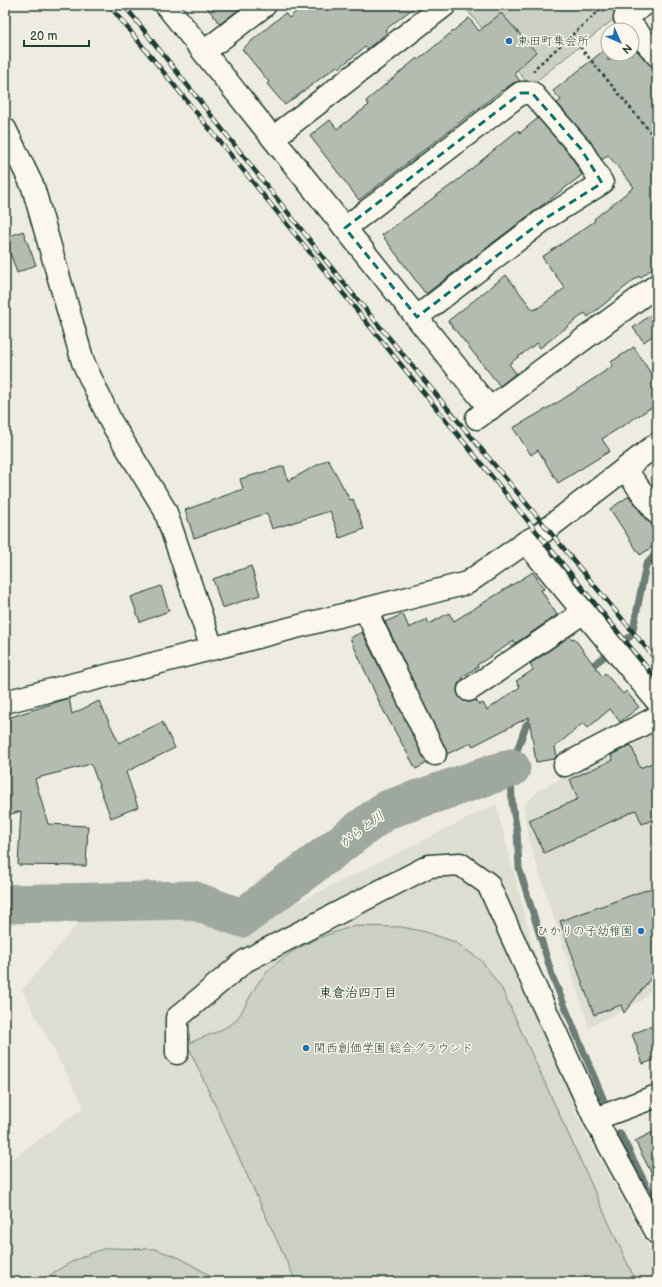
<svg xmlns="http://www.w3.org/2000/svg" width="662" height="1287" font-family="'Balsamiq Sans','Klee One',sans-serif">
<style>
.built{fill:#ddddd2}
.green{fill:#cbcfc4;stroke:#75867c}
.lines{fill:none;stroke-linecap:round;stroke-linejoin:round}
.stream{stroke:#6c7d74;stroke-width:7}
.river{stroke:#9fa89f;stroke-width:39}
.building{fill:#b4bbb0;stroke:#1f3d34}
.minor-casing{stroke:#1f3d34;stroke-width:25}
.path{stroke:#1f3d34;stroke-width:2.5;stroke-dasharray:3 3;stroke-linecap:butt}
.minor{stroke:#fbf7ec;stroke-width:22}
.rail-casing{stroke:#1f3d34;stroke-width:4.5}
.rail{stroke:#fbf7ec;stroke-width:3;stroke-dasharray:9;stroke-linecap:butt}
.marked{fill:none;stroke:#0f766e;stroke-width:3;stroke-dasharray:8 5;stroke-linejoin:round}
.poi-dot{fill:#1f6fb2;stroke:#fbf7ec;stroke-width:1.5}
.labels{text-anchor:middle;stroke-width:3;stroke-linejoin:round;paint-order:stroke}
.poi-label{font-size:12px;fill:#1f3d34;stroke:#fbf7ec;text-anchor:start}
.water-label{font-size:13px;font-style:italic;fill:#455d54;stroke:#fbf7ec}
.neighbourhood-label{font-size:13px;font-weight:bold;fill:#1f3d34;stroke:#fbf7ec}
</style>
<rect width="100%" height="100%" fill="#eeece1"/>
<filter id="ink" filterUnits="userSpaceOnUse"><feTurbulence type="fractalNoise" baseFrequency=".025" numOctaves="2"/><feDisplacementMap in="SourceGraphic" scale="8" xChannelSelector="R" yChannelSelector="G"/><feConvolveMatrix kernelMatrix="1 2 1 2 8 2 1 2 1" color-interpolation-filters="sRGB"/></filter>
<g filter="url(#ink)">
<g class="built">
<polygon points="657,728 657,983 641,1001 589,1027 530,844 523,806 539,790"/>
<polygon points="496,804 576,1115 657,1262 657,1282 5,1282 5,1272 10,1265 5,1248 5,1164 84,1107 22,990 80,921 192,910 243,930"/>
</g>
<g class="green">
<polygon points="463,5 617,5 623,12 530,86"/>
<path d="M355,926L402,927L426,932L455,942L482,961L502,989L636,1282H296L187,1044C202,1037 221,1032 234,1022C238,1020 252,993 256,986C278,953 318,936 355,926Z"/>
<path d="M106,1248L155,1249L180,1258L214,1278L216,1282H41C61,1266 81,1256 106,1248Z"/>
</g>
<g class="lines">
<g class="stream">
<polyline points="587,670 632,635 646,565 657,552"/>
<polyline points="536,716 526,725 511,768 512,803 517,831 519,868 553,978 605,1103"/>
<polyline points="620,1133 657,1207"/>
</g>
<polyline class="river" points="5,904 192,900 242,918 386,810 511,768"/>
</g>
<g class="building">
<polygon points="205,5 245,5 220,24"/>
<polygon points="304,5 417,5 385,30 387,33 367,49 365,47 339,68 337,66 285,105 267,84 269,82 242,49 285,13 289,18"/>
<polygon points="501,13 536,52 514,73 520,81 513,83 502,91 502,90 359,200 310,136 330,120 337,129 369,105 366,101 392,79 417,58 418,60 469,18 479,31"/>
<polygon points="632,45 648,63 657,67 657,265 640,278 639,276 588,317 585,313 540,348 537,343 509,364 516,373 500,386 448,321 506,275 533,310 538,308 565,288 542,257 595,221 594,219 634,187 608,155 602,160 590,141 557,103 561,100 553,91 608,47 608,61 618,54 632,54"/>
<polygon points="538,118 571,156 582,175 427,293 425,293 382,235 458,180 518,130 520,133"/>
<polygon points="23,231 36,265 17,273 5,238"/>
<polygon points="657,310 657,332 644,342 633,328"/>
<polygon points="634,347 657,383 657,404 602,439 610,451 558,483 538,450 531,455 513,428 560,401 613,366 611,362"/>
<polygon points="328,459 350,500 353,499 364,529 340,538 330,511 272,529 267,513 194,538 185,510 243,489 240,479 284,466 288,481"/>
<polygon points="629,496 647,521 657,525 657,544 640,555 610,509"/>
<polygon points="251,566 260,595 222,608 213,579"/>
<polygon points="533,572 544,589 541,590 557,615 516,643 514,641 477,665 478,667 462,677 463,679 458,684 457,691 459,697 464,701 470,702 476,700 479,705 483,703 487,710 520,687 516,681 533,670 530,664 570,636 572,639 574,638 602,676 605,673 623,694 626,691 639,707 620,722 610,709 588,728 583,723 555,747 557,756 554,759 536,762 529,717 473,746 471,743 447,754 385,622 403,614 409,628 427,619 429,624 449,613 454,621"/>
<polygon points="161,586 169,611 140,622 131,597"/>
<polygon points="362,632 427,763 416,769 381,706 350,638"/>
<polygon points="69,698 72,714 99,701 119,743 162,722 175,748 126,772 138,807 111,818 91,764 37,778 35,779 48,824 88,826 86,866 18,865 21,811 5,816 5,719"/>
<polygon points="631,745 640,768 657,761 657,818 642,824 636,810 544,853 529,820 578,799 570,779 613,760 611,755"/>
<polygon points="657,886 657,970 624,1013 621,1005 594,1015 560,921"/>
<polygon points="657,1024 657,1059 643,1064 632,1034"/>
<polygon points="657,1130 657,1184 635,1141"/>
</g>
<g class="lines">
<defs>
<g id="minor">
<polyline points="166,5 490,409"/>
<polyline points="644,5 625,18 657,55"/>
<polyline points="204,52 265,5"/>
<polyline points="5,129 33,187 83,362 111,422 165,510 212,648"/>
<polyline points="273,138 445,5"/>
<polyline points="345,228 521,93 532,93 581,149 602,183 546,218 417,317"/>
<polyline points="477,418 657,285"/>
<polyline points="625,469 657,513"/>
<polyline points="526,542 657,701"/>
<polyline points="365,609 435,754"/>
<polyline points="469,690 584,612"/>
<polyline points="5,702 467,583 526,542 539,535 657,444"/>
<polyline points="565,765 657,717"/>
<polyline points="177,1053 177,1018 245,961 429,866 460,864 488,884 595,1119"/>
<polyline points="657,1096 595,1119 657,1233"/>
</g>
</defs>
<use href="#minor" class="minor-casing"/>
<g class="path">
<polyline points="594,5 599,11 604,12"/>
<polyline points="465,8 470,11 477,5"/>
<polyline points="580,47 657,140"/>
<polyline points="534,72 534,69 599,11"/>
</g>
<use href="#minor" class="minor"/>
<defs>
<g id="rail">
<polyline points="109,5 657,680"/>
<polyline points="124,5 342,281 657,661"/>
</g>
</defs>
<use href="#rail" class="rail-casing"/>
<use href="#rail" class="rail"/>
</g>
</g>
<path class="marked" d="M521,93H532L581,149L602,183L546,218L417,317L345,228Z"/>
<g class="poi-dot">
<circle cx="509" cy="41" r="4"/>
<circle cx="641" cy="931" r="4"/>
<circle cx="306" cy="1048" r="4"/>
</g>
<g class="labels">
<g class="poi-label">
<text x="517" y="45">東田町集会所</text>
<text x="633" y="935" text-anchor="end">ひかりの子幼稚園</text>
<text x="314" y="1052">関西創価学園 総合グラウンド</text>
</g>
<g class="water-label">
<text transform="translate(361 829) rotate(-37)" y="5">がらと川</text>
</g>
<g class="neighbourhood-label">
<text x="358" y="997">東倉治四丁目</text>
</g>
</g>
<rect width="662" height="1287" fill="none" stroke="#fbf7ec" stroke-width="20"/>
<rect x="10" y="10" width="642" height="1267" fill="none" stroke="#1f3d34" stroke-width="1.5" filter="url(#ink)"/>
<g transform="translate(620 42) rotate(135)"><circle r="19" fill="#fbf7ec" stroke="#a3ada2"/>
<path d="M0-3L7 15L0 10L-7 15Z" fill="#1f6fb2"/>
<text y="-6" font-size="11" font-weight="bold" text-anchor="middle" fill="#1f3d34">N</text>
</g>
<path d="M24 40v6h65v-6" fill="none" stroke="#1f3d34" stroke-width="2"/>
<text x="30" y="40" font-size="12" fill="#1f3d34" stroke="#fbf7ec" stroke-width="3" paint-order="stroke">20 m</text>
</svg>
